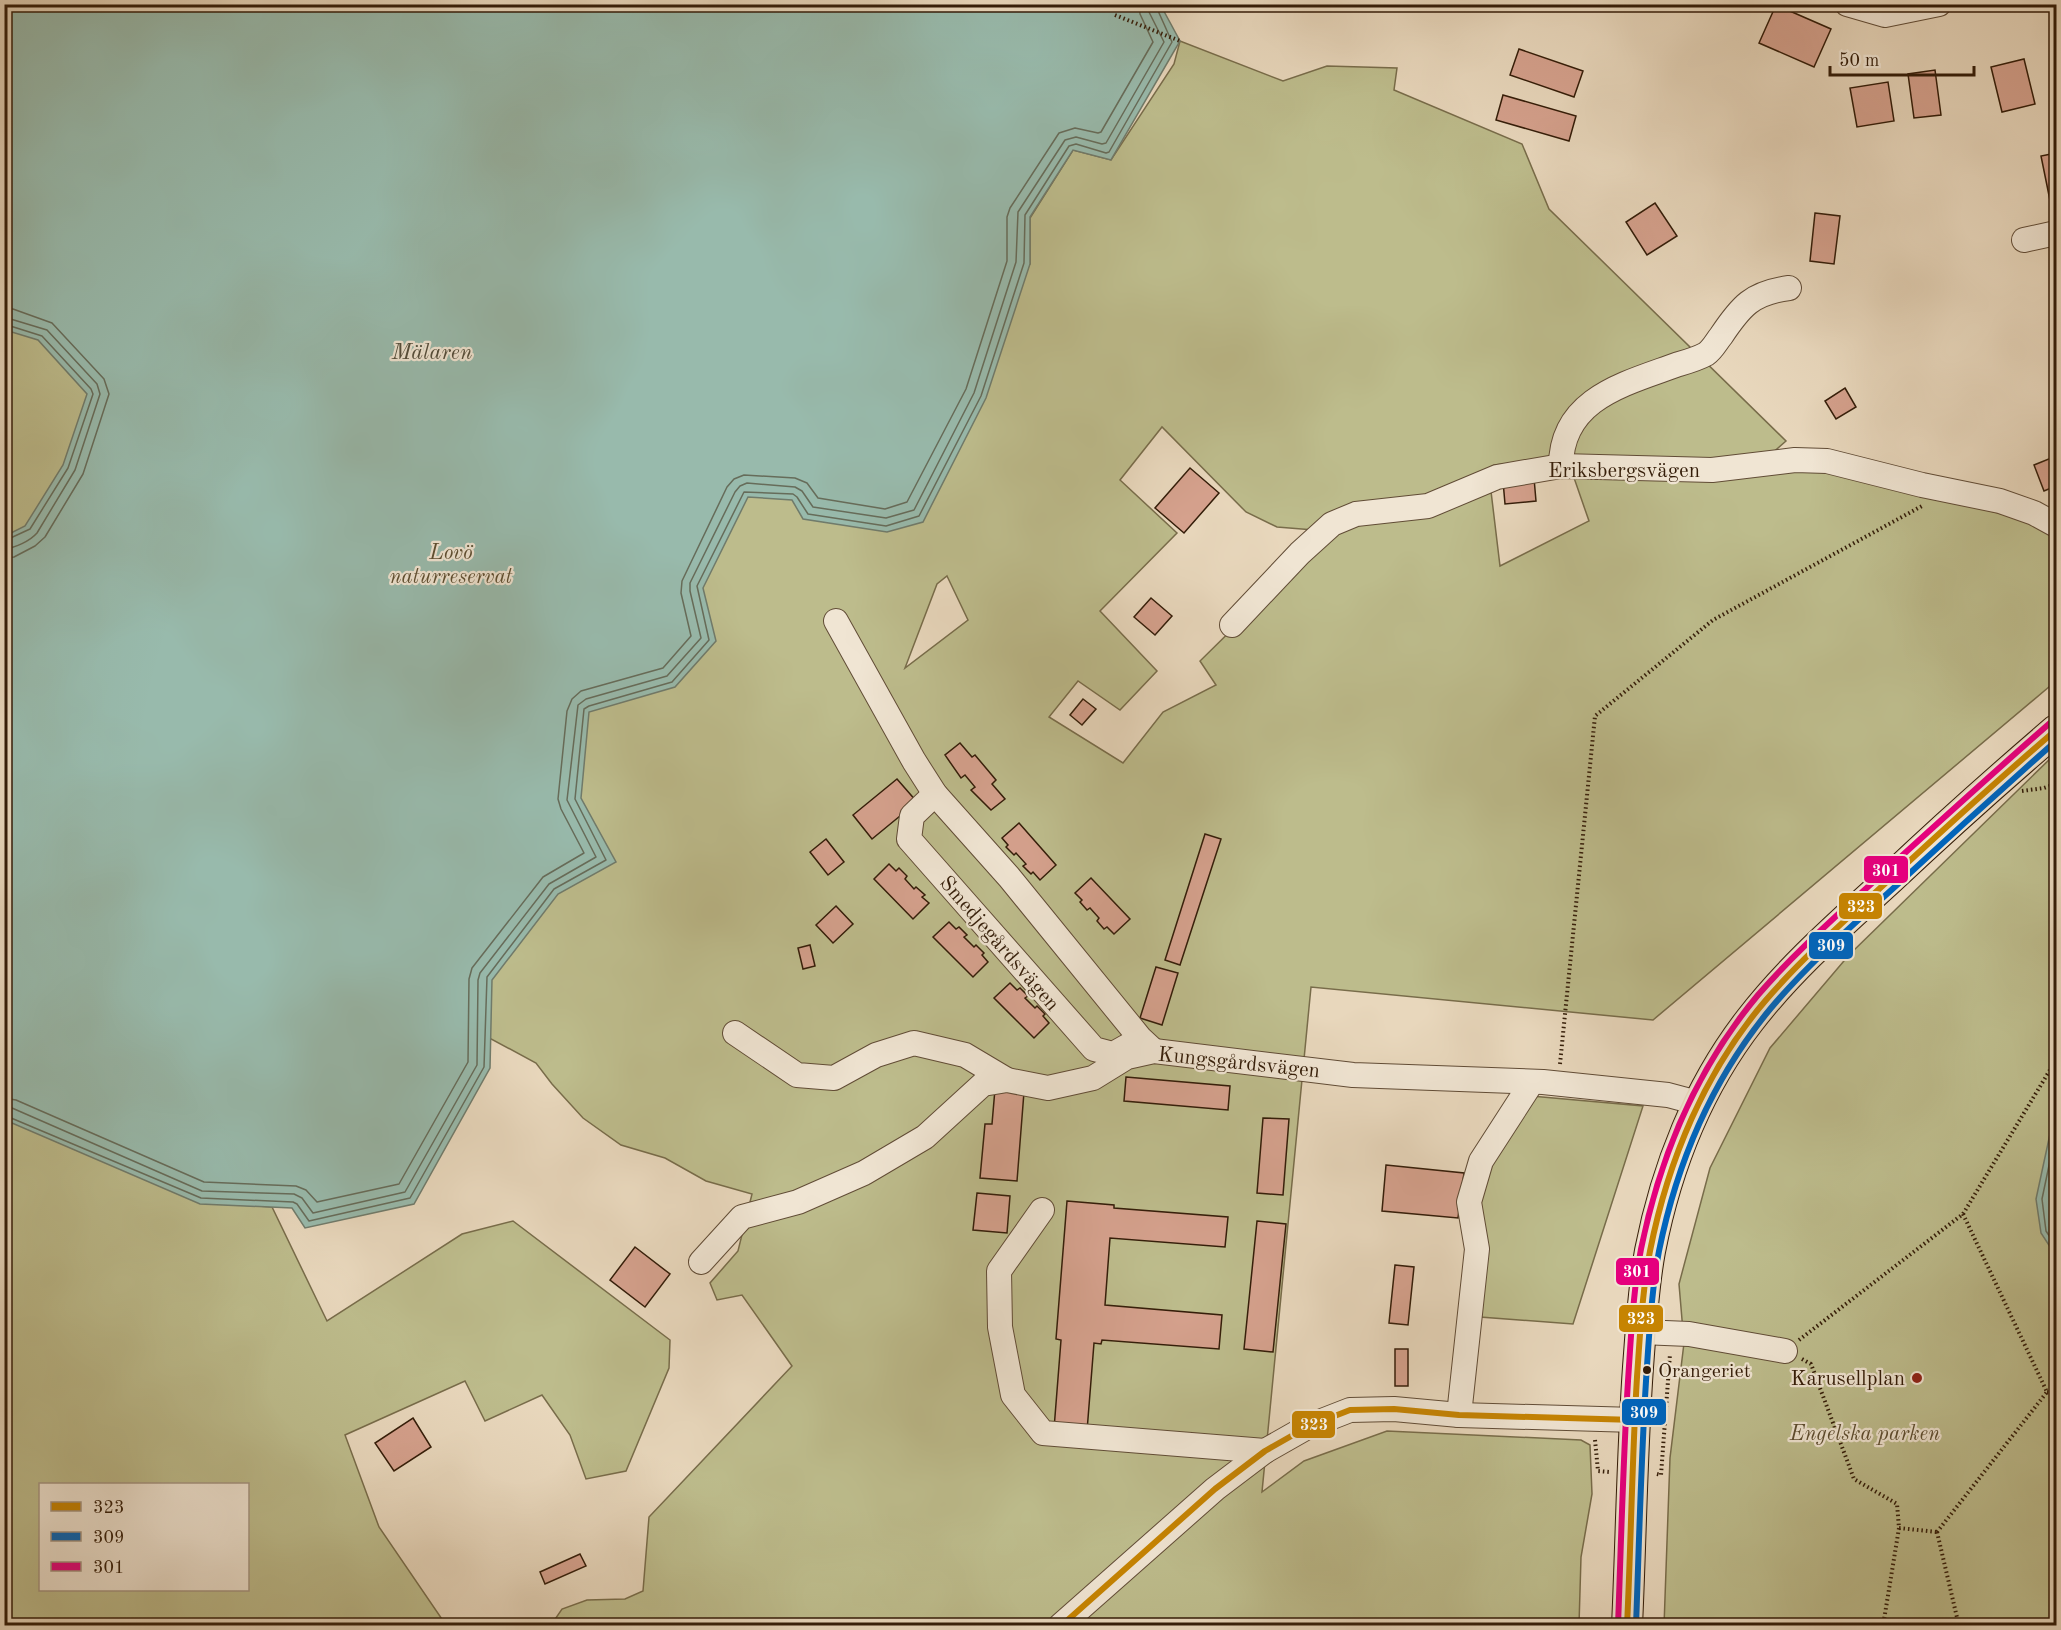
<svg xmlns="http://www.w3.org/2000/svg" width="2061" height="1630" font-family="'Old Standard TT',serif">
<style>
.green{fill:#bdbc8c;stroke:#786c4a;stroke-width:1.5;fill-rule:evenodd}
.water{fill:#98baac;stroke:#707b6b;stroke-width:1.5}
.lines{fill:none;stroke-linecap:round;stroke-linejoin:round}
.shore{stroke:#666c5a;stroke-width:1.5}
.building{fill:#d5a18d;stroke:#341d09;stroke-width:1.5}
.minor-casing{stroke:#614c36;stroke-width:26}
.major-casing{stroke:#341d09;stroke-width:32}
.path{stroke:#341d09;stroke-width:4;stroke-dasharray:1.5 3;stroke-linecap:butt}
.minor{stroke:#f0e5d3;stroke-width:24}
.major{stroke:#e8d7bc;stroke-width:30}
.bus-1-casing{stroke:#f0e5d3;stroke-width:10}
.bus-2-casing{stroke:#f0e5d3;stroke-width:10}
.bus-3-casing{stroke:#f0e5d3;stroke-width:10}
.bus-1{stroke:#c68402;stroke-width:6}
.bus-2{stroke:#0065bd;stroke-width:6}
.bus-3{stroke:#e5007d;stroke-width:6}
.bus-dot{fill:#341d09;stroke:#f0e5d3;stroke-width:2}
.poi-dot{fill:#8f2418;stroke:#f0e5d3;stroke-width:2}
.labels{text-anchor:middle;stroke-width:4.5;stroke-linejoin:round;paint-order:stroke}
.bus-label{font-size:20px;fill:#341d09;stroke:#f0e5d3;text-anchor:start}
.street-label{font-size:21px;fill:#341d09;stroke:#f0e5d3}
.park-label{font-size:21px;font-style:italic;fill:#5d4d30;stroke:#f0e5d3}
.poi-label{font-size:21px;fill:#341d09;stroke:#f0e5d3;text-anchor:end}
.water-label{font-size:22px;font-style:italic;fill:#524c3a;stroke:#f0e5d3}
.line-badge{stroke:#f0e5d3;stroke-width:2}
.badge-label{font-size:16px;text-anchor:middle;font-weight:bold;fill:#fff}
</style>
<rect width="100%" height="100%" fill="#e8d7bc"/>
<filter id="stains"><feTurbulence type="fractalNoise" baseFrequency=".00333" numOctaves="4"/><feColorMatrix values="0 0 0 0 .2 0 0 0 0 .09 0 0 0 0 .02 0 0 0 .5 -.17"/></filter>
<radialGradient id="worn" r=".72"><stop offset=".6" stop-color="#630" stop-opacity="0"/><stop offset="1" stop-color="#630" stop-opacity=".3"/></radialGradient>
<g class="green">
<path d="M5,5L884,452L1030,264V218L1073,150L1111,160L1174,64L1180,41L1283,81L1327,66L1397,68L1394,90L1522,144L1549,209L1786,441L1769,456L1680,460L1562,458L1494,465L1445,492L1314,530L1277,527L1246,512L1162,427L1120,480L1177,533L1100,611L1157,671L1120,710L1078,681L1049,717L1123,763L1163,712L1216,685L1200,661L1327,536L1490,483L1500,566L1589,521L1572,472L1824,467L2051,527L2056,534V681L1653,1020L1311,987L1262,1492L1304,1461L1387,1431L1581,1440L1590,1445L1592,1494L1581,1557L1579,1625H551L562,1609L587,1600L625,1599L643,1591L649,1517L792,1366L742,1295L717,1300L710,1283L738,1251L752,1194L706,1181L665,1158L621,1145L583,1118L552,1084L536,1063L441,1012L242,1205L272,1207L327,1321L462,1234L513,1221L670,1340L669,1368L626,1471L586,1479L570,1435L542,1395L485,1421L465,1381L345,1435L379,1527L446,1625L5,1626ZM947,576L968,620L905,668L937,584ZM40,1484H248V1590H40Z"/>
<polygon points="2056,753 2056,1625 1664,1626 1670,1458 1684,1343 1679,1284 1710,1168 1770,1048 1849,955"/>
<polygon points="1531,1096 1643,1106 1573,1324 1480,1317 1479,1188"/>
</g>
<g class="water">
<polygon points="5,4 1160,4 1180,41 1111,160 1073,150 1030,217 1030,264 986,398 923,522 887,532 803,519 792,500 748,497 703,588 716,641 675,687 589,712 581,798 616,862 558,894 492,980 490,1068 414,1204 305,1228 292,1208 200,1204 5,1120 5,536 25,526 63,465 87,394 38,340 5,330"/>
<polygon points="2056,1106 2056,1256 2041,1233 2036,1199"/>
</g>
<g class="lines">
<g class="shore">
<polyline points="4,308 13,309 52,323 104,379 109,394 83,474 45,537 35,546 14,557 4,558"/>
<path d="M4,317L47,330L97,384L100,394L75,470L37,533C30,541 15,548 4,549"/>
<polyline points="4,324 42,336 91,389 93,394 68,468 30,529 4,541"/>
<polyline points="4,1098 16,1100 204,1182 296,1186 306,1190 317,1202 399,1184 468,1062 469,979 472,968 543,877 584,853 561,809 558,799 567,711 572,699 581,691 663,668 691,636 681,593 682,581 727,487 734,479 744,475 795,478 807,483 818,498 885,509 907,502 966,389 1007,261 1007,217 1010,208 1059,133 1075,128 1098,133 1101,132 1153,42 1140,14 1139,4"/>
<polyline points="4,1107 12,1108 202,1191 294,1194 302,1198 313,1213 405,1192 477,1065 478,980 480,973 549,884 596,857 567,800 578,705 586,699 667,676 701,638 690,591 690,583 735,492 740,486 747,483 795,487 802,491 813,507 886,518 914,510 974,393 1016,262 1018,212 1065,140 1076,137 1102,144 1106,143 1164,42 1149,12 1148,4"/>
<polyline points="4,1115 201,1198 293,1202 297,1204 309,1221 410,1198 484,1067 487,977 554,889 606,860 575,799 584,709 589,706 672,682 709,640 697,586 744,492 793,494 797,497 808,514 886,526 919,516 981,396 1024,263 1025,215 1069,146 1076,144 1106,153 1109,152 1172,42 1155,4"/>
<polyline points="2056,1132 2042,1199 2046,1231 2056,1246"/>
<path d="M2056,1167C2052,1187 2044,1214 2056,1233"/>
</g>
</g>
<g class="building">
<polygon points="1776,5 1831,29 1814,67 1759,43"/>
<polygon points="1519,49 1583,71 1574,97 1510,75"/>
<polygon points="2024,59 2035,104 2002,112 1991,67"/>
<polygon points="1935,70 1941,115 1914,118 1908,74"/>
<polygon points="1888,82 1894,121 1857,127 1850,88"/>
<polygon points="1503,95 1576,116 1569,141 1496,120"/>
<polygon points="2056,153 2056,230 2041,156"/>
<polygon points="1655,203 1677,236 1647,255 1626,222"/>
<polygon points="1815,213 1840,216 1834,264 1810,261"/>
<polygon points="1845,388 1856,407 1836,419 1825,401"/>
<polygon points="2056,456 2056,486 2044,491 2034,465"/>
<polygon points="1190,468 1219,493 1184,533 1155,508"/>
<polygon points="1534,478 1536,501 1505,504 1503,481"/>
<polygon points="1151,598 1172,616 1155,635 1134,617"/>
<polygon points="1083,699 1096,709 1082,725 1070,715"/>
<polygon points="960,743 972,757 975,755 996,780 992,784 1005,799 991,810 971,790 975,787 965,775 961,778 945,755"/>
<polygon points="897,779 917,802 872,839 853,815"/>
<polygon points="1019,823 1056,865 1040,880 1033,872 1031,874 1023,866 1026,864 1016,853 1014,855 1006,847 1008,845 1002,838"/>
<polygon points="1205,834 1221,839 1180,965 1165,960"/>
<polygon points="826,839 844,862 828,875 810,852"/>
<polygon points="889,864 896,871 899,868 907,876 905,879 914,889 916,887 925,895 922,897 929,903 913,919 874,879"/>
<polygon points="1091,878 1130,919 1114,934 1107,927 1104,929 1097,921 1099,918 1090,908 1087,910 1080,902 1082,900 1075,893"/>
<polygon points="836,906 853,924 833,943 816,925"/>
<polygon points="949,922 956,929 959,927 967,935 964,937 974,947 976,945 984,953 982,955 988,962 973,977 933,937"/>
<polygon points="810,945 815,966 803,969 798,948"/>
<polygon points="1156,967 1178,973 1162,1025 1140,1018"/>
<polygon points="1010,983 1017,990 1020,988 1028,996 1025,998 1035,1008 1037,1006 1045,1014 1043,1016 1049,1023 1034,1038 994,998"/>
<polygon points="1126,1077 1230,1086 1228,1110 1124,1101"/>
<polygon points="995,1089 1024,1092 1017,1181 980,1178 985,1124 992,1124"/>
<polygon points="1263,1118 1289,1119 1283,1195 1257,1193"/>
<polygon points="1386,1165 1464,1173 1458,1218 1382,1211"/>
<polygon points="977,1193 1010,1196 1007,1233 973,1230"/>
<polygon points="1067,1201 1114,1205 1114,1208 1228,1217 1225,1247 1110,1238 1105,1305 1222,1315 1219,1349 1102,1340 1101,1344 1094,1343 1087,1431 1054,1429 1061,1340 1056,1339"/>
<polygon points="1257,1221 1286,1224 1273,1352 1244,1349"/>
<polygon points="635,1247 670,1274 645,1307 610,1280"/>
<polygon points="1395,1265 1414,1267 1408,1325 1389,1323"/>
<rect x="1395" y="1349" width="13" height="37"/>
<polygon points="413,1418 431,1447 394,1471 375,1443"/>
<polygon points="580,1554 586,1566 545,1584 540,1572"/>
</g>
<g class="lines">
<defs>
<g id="minor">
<polyline points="1847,4 1885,15 1939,4"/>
<polyline points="2024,240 2056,233"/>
<path d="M1561,466C1561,399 1624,384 1676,365C1686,362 1697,359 1706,354C1713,349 1716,342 1721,336C1741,306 1752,293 1789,288"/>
<polyline points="836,621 914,761 935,794 1009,877 1140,1038 1154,1051"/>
<polyline points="1232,625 1300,553 1332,524 1356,514 1428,506 1497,477 1561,466 1712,470 1795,460 1827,461 1922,485 2000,501 2034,513 2056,525"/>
<polyline points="935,794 912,816 909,839 1094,1049 1113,1054 1131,1044"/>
<polyline points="735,1033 797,1075 834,1078 876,1055 914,1043 965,1055 1007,1080"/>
<polyline points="1042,1210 999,1271 1000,1327 1013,1395 1043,1433 1265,1451"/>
<polyline points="701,1262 742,1217 798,1202 864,1173 925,1137 983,1084 1007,1080 1048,1088 1093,1078 1127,1057 1154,1051 1353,1075 1543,1082 1668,1095 1698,1103"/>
<polyline points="1641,1332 1689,1334 1785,1351"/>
<polyline points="1459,1415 1477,1249 1469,1202 1481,1161 1532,1082"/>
<polyline points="1060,1626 1215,1489 1265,1451 1309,1426 1350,1410 1394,1409 1459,1415 1635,1420"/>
</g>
<path id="major" d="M1627,1626C1631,1539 1632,1453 1638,1367C1641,1329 1643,1289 1650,1251C1666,1169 1698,1087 1750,1020C1791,967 1842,923 1891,878C1945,827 2000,778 2056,730"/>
</defs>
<use href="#minor" class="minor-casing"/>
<use href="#major" class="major-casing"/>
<g class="path">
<polyline points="1115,15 1180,41"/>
<polyline points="2022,791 2044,788 2056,784"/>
<polyline points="1560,1064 1595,716 1713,620 1922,506"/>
<polyline points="1963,1214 2047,1392"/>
<polyline points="1799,1340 1963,1214 2056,1060"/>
<polyline points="1802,1359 1811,1364 1854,1479 1897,1504 1899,1528 1883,1626"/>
<polyline points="2047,1392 2056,1393"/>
<polyline points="1595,1440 1598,1471 1610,1472"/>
<polyline points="1657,1474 1661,1475 1670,1354"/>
<polyline points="1899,1528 1937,1532"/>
<polyline points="1937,1532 2047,1392"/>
<polyline points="1937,1532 1959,1626"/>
</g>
<use href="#minor" class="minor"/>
<use href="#major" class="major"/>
<defs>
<g id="bus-1">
<polyline points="1061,1626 1215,1489 1265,1451 1309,1426 1350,1410 1394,1409 1459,1415 1635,1420"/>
<path d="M1627,1626C1631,1543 1632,1460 1637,1377C1640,1335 1642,1293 1650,1251C1668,1160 1705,1071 1766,1000C1804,956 1848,918 1891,878C1945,828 2000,778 2056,730"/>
</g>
<path id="bus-2" d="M1636,1626C1639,1544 1641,1462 1646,1381C1649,1338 1651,1294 1659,1251C1677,1162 1713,1078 1771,1008C1809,963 1854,924 1898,884C1950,836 2003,788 2056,741"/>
<path id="bus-3" d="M1618,1626C1621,1544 1623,1462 1628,1381C1631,1337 1633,1292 1641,1249C1660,1156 1697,1068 1758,995C1796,951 1841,912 1884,872C1939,822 1994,772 2050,723"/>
</defs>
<use href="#bus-1" class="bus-1-casing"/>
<use href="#bus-2" class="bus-2-casing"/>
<use href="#bus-3" class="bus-3-casing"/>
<use href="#bus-1" class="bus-1"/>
<use href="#bus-2" class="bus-2"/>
<use href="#bus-3" class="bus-3"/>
</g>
<circle class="bus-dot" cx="1647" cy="1370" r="5"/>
<circle class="poi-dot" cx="1917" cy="1378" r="6"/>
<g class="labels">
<g class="bus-label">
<text x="1658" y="1377">Orangeriet</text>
</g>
<g class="street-label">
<text x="1624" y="477">Eriksbergsvägen</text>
<text transform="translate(1000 943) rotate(49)" y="7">Smedjegårdsvägen</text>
<text transform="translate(1239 1062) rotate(6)" y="7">Kungsgårdsvägen</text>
</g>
<g class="park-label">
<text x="451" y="559">Lovö<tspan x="451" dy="24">naturreservat</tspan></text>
<text x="1865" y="1440">Engelska parken</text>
</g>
<g class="poi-label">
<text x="1905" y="1385">Karusellplan</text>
</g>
<g class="water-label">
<text x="432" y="359">Mälaren</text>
</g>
</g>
<g class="line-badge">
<rect x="1863" y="855" width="46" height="29" rx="6" fill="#e5007d"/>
<rect x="1838" y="892" width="45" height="28" rx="6" fill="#c68402"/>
<rect x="1808" y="931" width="46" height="29" rx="6" fill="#0065bd"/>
<rect x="1615" y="1257" width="45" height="29" rx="6" fill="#e5007d"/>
<rect x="1618" y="1304" width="46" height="29" rx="6" fill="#c68402"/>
<rect x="1621" y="1398" width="46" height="28" rx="6" fill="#0065bd"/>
<rect x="1291" y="1410" width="45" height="29" rx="6" fill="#c68402"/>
</g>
<g class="badge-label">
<text x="1886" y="876">301</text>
<text x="1861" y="912">323</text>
<text x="1831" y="951">309</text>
<text x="1637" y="1277">301</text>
<text x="1641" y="1324">323</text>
<text x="1644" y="1418">309</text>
<text x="1314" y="1430">323</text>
</g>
<rect width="2061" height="1630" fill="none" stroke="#e8d7bc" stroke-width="24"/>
<rect x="6" y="6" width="2049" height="1618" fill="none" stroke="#341d09" stroke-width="3"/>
<rect x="12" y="12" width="2037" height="1606" fill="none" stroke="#341d09" stroke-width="1.5"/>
<rect x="39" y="1483" width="210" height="108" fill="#f0e5d3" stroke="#a59582" stroke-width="1.5"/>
<rect x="51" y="1502" width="30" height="9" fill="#c68402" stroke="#a59582" stroke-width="1.5"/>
<text x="93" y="1513" font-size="18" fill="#341d09">323</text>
<rect x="51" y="1532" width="30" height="9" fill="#0065bd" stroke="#a59582" stroke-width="1.5"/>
<text x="93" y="1543" font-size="18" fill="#341d09">309</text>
<rect x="51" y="1562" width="30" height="9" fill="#e5007d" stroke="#a59582" stroke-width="1.5"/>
<text x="93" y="1573" font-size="18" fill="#341d09">301</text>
<path d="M1830 66v9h144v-9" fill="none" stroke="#341d09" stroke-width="3"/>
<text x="1839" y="66" font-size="18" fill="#341d09" stroke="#f0e5d3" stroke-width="4.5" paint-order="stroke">50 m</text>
<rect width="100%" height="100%" filter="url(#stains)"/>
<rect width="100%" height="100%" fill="url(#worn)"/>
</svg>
